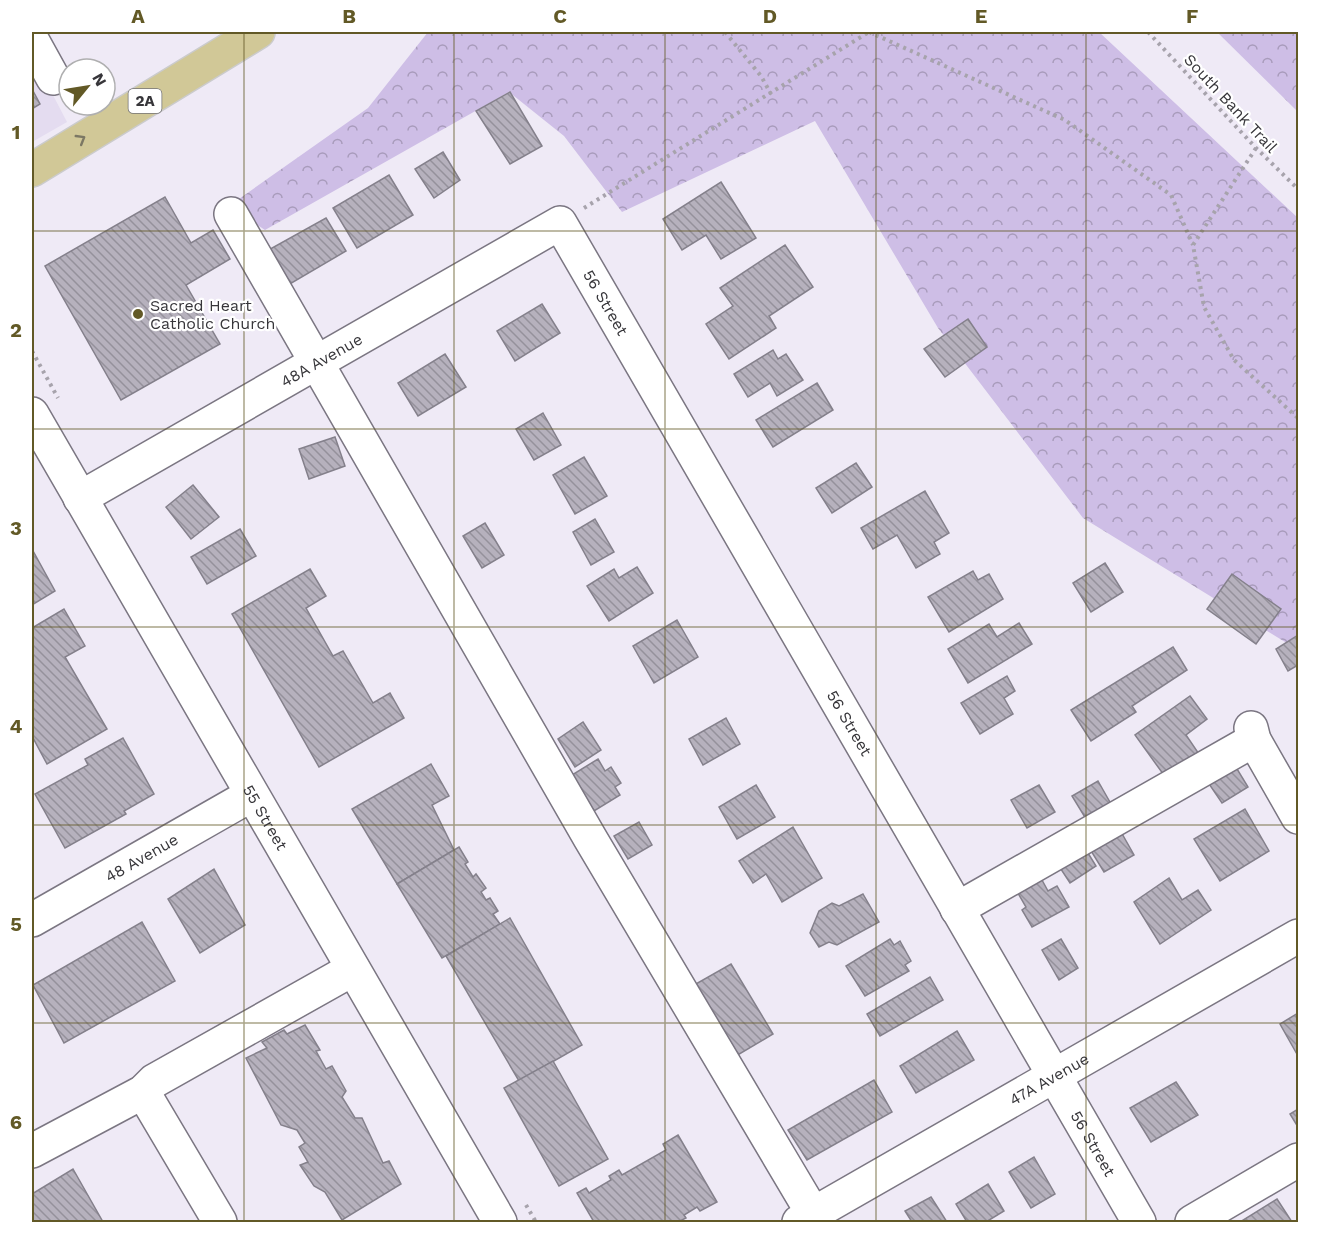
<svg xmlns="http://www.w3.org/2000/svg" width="1330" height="1254" font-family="'Work Sans',sans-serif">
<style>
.built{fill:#e4dcf0}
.forest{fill:url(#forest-crowns)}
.building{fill:url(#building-back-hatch);stroke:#84808b;stroke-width:1.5}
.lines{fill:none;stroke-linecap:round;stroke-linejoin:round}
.minor-casing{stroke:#7b7682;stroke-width:36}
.major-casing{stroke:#cbcbcc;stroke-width:36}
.path{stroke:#a7a3ac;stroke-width:4;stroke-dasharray:3 4.5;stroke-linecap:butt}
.minor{stroke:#fff;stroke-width:33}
.major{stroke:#d1c897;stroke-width:33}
.oneway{stroke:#7c7864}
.grid{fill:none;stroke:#625926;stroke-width:1.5;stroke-opacity:0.55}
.poi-dot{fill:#625926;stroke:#fff;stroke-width:2}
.labels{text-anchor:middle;stroke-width:4.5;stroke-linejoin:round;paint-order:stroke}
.shield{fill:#fff;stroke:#737275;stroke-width:1.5}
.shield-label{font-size:15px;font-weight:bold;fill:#37363a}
.street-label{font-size:16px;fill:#37363a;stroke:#fff}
.poi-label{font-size:16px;fill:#37363a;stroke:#fff;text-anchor:start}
.neatline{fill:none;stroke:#625926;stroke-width:2}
.grid-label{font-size:20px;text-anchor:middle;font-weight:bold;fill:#625926}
</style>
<defs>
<pattern id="forest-crowns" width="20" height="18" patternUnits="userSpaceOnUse" patternTransform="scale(1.5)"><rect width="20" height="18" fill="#cebee6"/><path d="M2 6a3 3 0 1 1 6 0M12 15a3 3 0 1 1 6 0" fill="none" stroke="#a89bbb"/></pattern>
<pattern id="building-back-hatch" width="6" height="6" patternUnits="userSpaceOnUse" patternTransform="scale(1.5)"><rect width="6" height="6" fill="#b6b1bd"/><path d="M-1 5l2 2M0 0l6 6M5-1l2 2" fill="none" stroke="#95919b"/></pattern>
</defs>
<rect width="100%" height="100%" fill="#efeaf6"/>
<polygon class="built" points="32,55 67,122 32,142"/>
<g class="forest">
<polygon points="428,32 1099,32 1298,218 1298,650 1083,518 938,328 815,121 622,212 564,136 509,92 265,230 229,206 368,108"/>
<polygon points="1217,32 1298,32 1298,112"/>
</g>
<g class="building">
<polygon points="32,89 40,104 32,109"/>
<polygon points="510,92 542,146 510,164 476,111"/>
<polygon points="443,152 460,180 434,198 415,169"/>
<polygon points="389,175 413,215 357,248 333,208"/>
<polygon points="721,182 756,238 721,259 706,235 682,250 663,219"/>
<polygon points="165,197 191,243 213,230 230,259 186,285 220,344 121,400 45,266"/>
<polygon points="326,218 346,251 283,288 263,253"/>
<polygon points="785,245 813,287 769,316 776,328 729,359 706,324 733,306 720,288"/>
<polygon points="542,304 560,333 515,361 497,331"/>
<polygon points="968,319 987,347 945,377 924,349"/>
<polygon points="773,350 778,359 786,354 803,380 777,396 770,383 748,397 734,374"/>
<polygon points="445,354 466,387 418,416 398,383"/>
<polygon points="817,383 833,410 773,447 756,420"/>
<polygon points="543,413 561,445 534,460 516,429"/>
<polygon points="335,437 345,466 309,479 299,449"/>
<polygon points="584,457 607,496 575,514 553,475"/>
<polygon points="856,463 872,487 832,513 816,488"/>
<polygon points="193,485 219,517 191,539 166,507"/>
<polygon points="925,491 949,533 934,542 940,554 916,568 897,535 873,549 861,528"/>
<polygon points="595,519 614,552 591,565 573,532"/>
<polygon points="485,523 504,555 482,568 463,536"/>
<polygon points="240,529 256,556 207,584 191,557"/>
<polygon points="32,549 55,591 32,605"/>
<polygon points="1105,563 1123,592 1091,612 1073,583"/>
<polygon points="637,567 653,593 609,621 587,586 614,569 619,578"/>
<polygon points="310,569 326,596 306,608 333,656 343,651 373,703 390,693 404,718 319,767 232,614"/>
<polygon points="973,571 978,580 989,574 1003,599 949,632 928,597"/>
<polygon points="1232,574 1281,609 1256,644 1207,609"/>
<polygon points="64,609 85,646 65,657 107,729 47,764 32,736 32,628"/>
<polygon points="677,620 698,657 654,683 633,646"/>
<polygon points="1019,623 1032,644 968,683 948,649 989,624 997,637"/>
<polygon points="1298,635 1298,665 1288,671 1276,649"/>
<polygon points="1173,647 1187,670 1132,706 1136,712 1091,741 1071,710"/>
<polygon points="1007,676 1015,691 1004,698 1013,714 980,734 961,703"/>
<polygon points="1190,696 1207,719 1186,735 1199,754 1166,778 1135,735"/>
<polygon points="726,718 740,744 703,765 689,739"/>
<polygon points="583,722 601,750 575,767 558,739"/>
<polygon points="123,738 154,794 124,811 126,814 65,848 35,794 88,765 85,759"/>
<polygon points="598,759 605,771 611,767 621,783 615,787 620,795 594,811 572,775"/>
<polygon points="1231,759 1248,787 1222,803 1203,775"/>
<polygon points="431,764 449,796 432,805 454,850 397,884 352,809"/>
<polygon points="1098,781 1111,804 1086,819 1072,796"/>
<polygon points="756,785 775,817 737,839 719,807"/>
<polygon points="1039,785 1055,812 1027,828 1011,800"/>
<polygon points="1245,809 1269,851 1220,881 1194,839"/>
<polygon points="639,822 652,845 628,859 614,836"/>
<polygon points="1116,823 1134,855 1104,872 1085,841"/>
<polygon points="793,827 822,878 782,902 766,874 753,883 739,861"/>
<polygon points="1080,840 1096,866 1070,883 1053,857"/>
<polygon points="459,847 468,862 465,864 473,877 476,874 486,888 481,892 486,900 490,898 498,911 493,914 500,924 442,958 397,884"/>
<polygon points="214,869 245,925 200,953 168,899"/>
<polygon points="1036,869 1048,891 1057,886 1069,907 1032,927 1022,910 1026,907 1012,883"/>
<polygon points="1169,878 1182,900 1198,890 1211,910 1160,944 1134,902"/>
<polygon points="863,894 879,922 837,945 829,942 819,947 810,933 819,911 832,903 839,906"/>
<polygon points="510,918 582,1045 519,1081 446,956"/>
<polygon points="142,922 175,981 64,1043 33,985"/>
<polygon points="890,939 894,945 900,941 911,961 905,965 909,971 865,996 846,966"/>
<polygon points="1061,939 1078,968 1059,980 1042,950"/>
<polygon points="731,964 773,1034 736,1056 694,985"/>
<polygon points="930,977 943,1000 880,1036 867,1014"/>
<polygon points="1298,1013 1298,1056 1280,1024"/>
<polygon points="305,1025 320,1050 316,1051 326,1069 332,1066 346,1091 342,1097 355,1118 362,1118 383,1163 389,1161 401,1184 342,1220 325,1192 314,1186 300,1165 308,1162 299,1147 305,1143 297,1130 281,1125 246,1058 267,1048 262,1042 284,1030 287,1034"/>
<polygon points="957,1031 974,1060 916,1093 900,1066"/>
<polygon points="553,1061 608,1159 559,1186 504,1088"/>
<polygon points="874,1080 892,1112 807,1160 788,1130"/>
<polygon points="1176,1082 1198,1115 1151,1142 1130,1108"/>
<polygon points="1298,1109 1298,1127 1290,1114"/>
<polygon points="678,1135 717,1202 700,1211 697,1207 684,1215 686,1218 678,1222 594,1222 577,1193 586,1188 589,1193 611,1180 609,1176 619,1170 622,1175 666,1150 663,1144"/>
<polygon points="1034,1157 1055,1194 1031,1208 1009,1172"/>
<polygon points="73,1169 103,1222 32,1222 32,1194"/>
<polygon points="988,1184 1004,1211 986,1222 967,1222 956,1204"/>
<polygon points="931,1197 947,1222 912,1222 905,1211"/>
<polygon points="1277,1199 1292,1222 1240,1222"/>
</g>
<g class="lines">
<defs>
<g id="minor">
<polyline points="32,40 53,78"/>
<polyline points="231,214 590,838 818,1222"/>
<path id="s1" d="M32,414L500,1222"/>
<path id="s2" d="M80,498L560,223L1139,1222"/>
<polyline points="1251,728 1254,740 1298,817"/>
<polyline points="957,909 1254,740"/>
<path id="s3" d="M32,920L251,795"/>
<polyline points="143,1092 220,1222"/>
<polyline points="32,1151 143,1092 154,1081 353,969"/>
<path id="s4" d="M799,1222L1298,936"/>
<polyline points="1192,1222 1298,1160"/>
</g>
<polyline id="major" points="32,170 258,32"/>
</defs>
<use href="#minor" class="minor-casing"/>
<use href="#major" class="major-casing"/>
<g class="path">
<polyline points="725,32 761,76 771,94"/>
<polyline points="869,32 1065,120 1171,195 1193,245"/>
<polyline points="1148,32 1256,148 1298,189"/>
<polyline points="1256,148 1193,245 1204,307 1234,360 1298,418"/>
<polyline points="584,208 869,32"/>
<polyline points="32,351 58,398"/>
<polyline points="526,1205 536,1222"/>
</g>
<use href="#minor" class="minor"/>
<use href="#major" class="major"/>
</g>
<defs><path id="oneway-chevron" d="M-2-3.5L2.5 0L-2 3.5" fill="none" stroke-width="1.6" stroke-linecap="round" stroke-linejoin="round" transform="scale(1.5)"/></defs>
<use class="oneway" href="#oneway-chevron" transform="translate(81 139) rotate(-31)"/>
<path class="grid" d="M244,32V1222M454,32V1222M665,32V1222M876,32V1222M1086,32V1222M32,231H1298M32,429H1298M32,627H1298M32,825H1298M32,1023H1298"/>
<circle class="poi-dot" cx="138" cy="314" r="6"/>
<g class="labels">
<rect class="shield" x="128.5" y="89" width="33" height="24" rx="4.5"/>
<g class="shield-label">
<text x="145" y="106">2A</text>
</g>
<g class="street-label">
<text transform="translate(1231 103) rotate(47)" y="6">South Bank Trail</text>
<text dy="6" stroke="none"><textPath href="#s2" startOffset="645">56 Street</textPath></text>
<text dy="6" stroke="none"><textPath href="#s2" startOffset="278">48A Avenue</textPath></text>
<text dy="6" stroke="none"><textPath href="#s2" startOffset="1131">56 Street</textPath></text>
<text dy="6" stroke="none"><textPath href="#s1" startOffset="466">55 Street</textPath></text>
<text dy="6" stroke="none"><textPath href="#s3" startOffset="126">48 Avenue</textPath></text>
<text dy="6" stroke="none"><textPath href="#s4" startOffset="288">47A Avenue</textPath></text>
<text dy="6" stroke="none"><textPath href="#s2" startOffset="1617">56 Street</textPath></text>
</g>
<g class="poi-label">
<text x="150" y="311">Sacred Heart<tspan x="150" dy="18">Catholic Church</tspan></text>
</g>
</g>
<rect width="1330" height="1254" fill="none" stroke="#ffffff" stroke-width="66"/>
<g transform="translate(87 87) rotate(60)"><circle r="28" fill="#ffffff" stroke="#afafb0" stroke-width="1.5"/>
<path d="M0-4.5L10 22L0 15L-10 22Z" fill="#625926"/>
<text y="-9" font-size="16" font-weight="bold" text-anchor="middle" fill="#37363a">N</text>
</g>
<rect x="33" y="33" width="1264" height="1188" class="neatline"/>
<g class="grid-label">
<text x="138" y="23">A</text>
<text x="349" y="23">B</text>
<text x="560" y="23">C</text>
<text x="770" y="23">D</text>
<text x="981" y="23">E</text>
<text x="1192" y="23">F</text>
<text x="16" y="139">1</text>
<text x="16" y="337">2</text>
<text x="16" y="535">3</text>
<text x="16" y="733">4</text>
<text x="16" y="931">5</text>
<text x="16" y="1129">6</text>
</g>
</svg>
